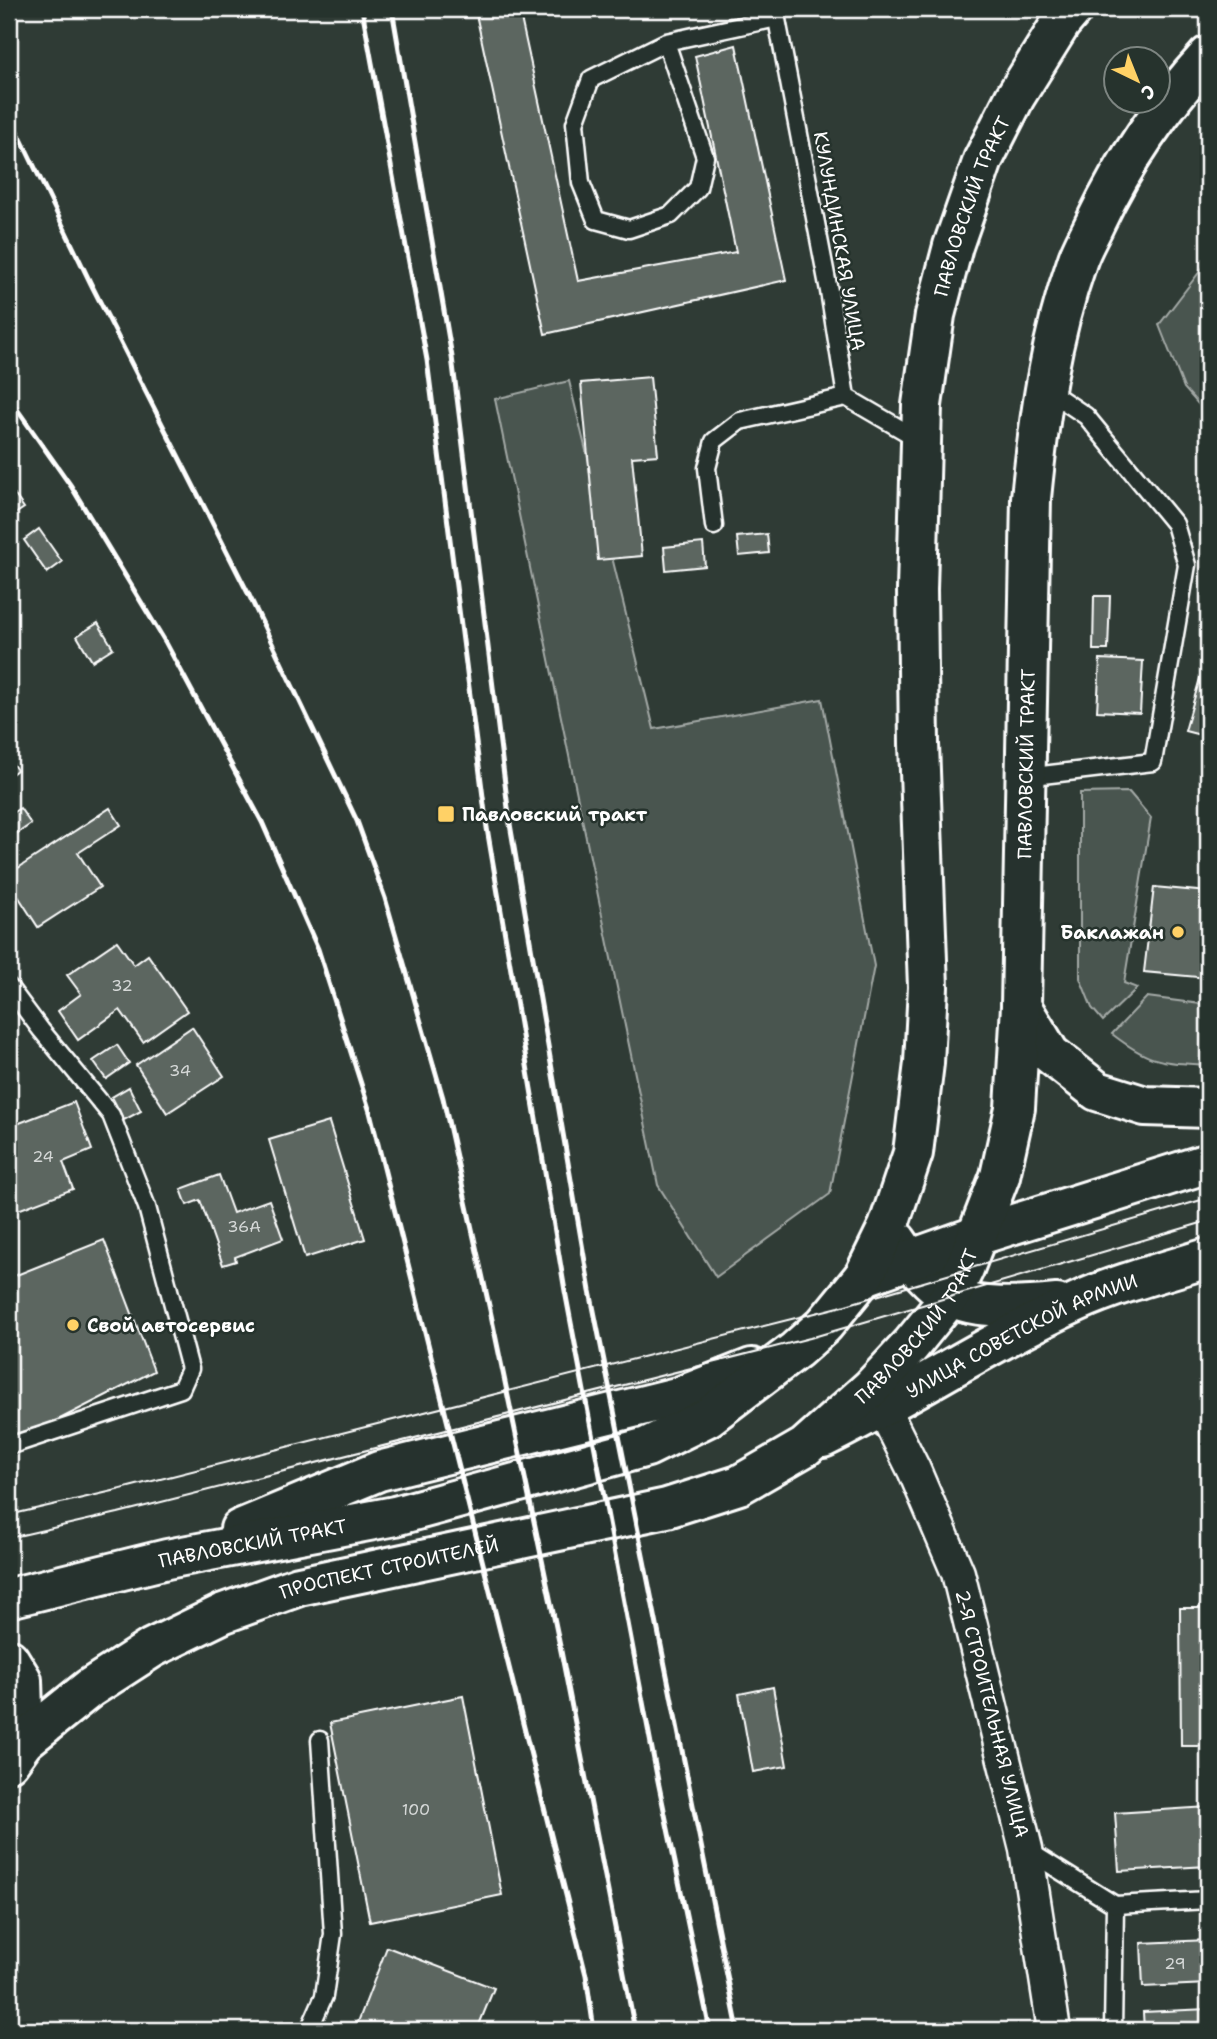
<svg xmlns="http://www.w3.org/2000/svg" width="1217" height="2039" font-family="'Shantell Sans',sans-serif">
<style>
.green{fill:#4a544f;stroke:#a4aaa7;stroke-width:2}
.building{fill:#5b6661;stroke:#fff;stroke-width:2}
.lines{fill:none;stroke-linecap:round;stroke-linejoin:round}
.service-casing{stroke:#fff;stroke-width:21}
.minor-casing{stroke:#fff;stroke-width:37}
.secondary-casing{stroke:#fff;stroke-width:44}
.primary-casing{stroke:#fff;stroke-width:44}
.service{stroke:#26332d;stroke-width:16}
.minor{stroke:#26332d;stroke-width:32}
.secondary{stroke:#26332d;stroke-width:38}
.primary{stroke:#26332d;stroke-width:38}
.tram{stroke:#fff;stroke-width:2}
.rail{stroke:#fff;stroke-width:5}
.poi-dot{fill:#ffd166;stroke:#26332d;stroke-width:2.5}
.labels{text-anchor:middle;stroke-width:5;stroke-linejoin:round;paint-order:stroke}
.number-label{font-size:16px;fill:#d6d9d8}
.street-label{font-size:19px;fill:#fff;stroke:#26332d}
.poi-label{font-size:19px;font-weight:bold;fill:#fff;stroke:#26332d;text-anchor:start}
</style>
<rect width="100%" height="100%" fill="#2f3b35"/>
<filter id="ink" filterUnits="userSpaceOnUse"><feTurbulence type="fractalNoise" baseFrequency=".0143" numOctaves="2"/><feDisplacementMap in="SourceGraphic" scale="14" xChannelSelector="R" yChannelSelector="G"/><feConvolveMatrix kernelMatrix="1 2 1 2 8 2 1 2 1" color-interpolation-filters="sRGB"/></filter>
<g filter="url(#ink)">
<g class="green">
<polygon points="1208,245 1208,415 1184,388 1159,325 1207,262"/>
<polygon points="569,381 654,729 822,699 874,966 830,1194 716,1277 658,1185 495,399"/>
<polygon points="1129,792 1151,818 1124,983 1137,988 1103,1021 1092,1008 1080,978 1080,793"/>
<path d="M1147,997L1208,1005V1065C1161,1062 1151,1064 1112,1034Z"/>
</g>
<g class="building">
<polygon points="519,9 578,281 736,252 695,56 736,45 786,280 545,334 476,14"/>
<polygon points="650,377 658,455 632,457 642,556 598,560 581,383"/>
<polygon points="9,487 24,508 9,518"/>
<polygon points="39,529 62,562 47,573 24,540"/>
<polygon points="767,534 769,553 739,556 737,537"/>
<polygon points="703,543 705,566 666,570 664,547"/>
<polygon points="1094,596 1110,596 1108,650 1093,650"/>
<polygon points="98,623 113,648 92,661 77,636"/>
<polygon points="1208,650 1208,737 1185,731"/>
<polygon points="1100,659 1143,661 1140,713 1097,711"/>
<polygon points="9,759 17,770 9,776"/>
<polygon points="20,808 31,824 9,839 9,815"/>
<polygon points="110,808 121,825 78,853 100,887 38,927 9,882 9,874"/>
<polygon points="1154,887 1208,892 1208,978 1144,972"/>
<polygon points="117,941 134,965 148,955 187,1011 143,1042 120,1010 78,1040 58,1011 81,994 67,975"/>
<polygon points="192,1027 224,1076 167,1113 136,1065"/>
<polygon points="117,1045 129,1063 106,1079 93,1061"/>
<polygon points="129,1087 141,1111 124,1120 112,1097"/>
<polygon points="74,1102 92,1150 63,1162 73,1189 18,1210 9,1185 9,1127"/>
<polygon points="329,1122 365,1239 305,1258 269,1140"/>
<polygon points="219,1175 233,1213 269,1200 283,1239 235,1257 236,1261 223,1265 200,1200 187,1205 181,1189"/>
<polygon points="104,1240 154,1371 52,1423 9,1436 9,1278"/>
<polygon points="1200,1408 1208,1408 1208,1746 1181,1746 1180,1608 1201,1608"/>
<polygon points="773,1687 787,1766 753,1772 739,1694"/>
<polygon points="463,1696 502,1895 370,1922 330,1723"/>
<polygon points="1208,1807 1208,1866 1119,1871 1115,1813"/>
<polygon points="1208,1940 1208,1984 1143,1987 1141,1943"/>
<polygon points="387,1947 494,1988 477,2030 355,2030"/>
<polygon points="1208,2009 1208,2030 1144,2030 1143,2012"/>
</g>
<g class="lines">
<defs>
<g id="service">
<polyline points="775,9 829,291 846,397 918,439"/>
<polyline points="666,42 705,157 698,188 671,215 629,229 596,220 581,183 575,123 591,79 666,42 777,18"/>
<polyline points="714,526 707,468 714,441 740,421 846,397"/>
<polyline points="1025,777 1153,762 1187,565 1175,524 1086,416 1046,389"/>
<polyline points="9,987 41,1030 111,1115 147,1207 190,1369 181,1389 9,1446"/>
<polyline points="1027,1850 1115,1905 1113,2030"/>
<polyline points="1115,1905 1208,1900"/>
<polyline points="309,2030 324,1996 333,1934 320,1740"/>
</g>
<g id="minor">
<path id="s1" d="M883,1408L914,1470L958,1573L1026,1849L1054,2030"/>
</g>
<g id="secondary">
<polyline points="1021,1006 1050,1054 1097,1091 1145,1106 1208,1108"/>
<path d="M897,1241C908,1258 933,1287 950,1296C976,1311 1028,1307 1057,1304"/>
<polyline points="864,1276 979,1235 1208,1163"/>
<path id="s2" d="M823,1438C909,1396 989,1342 1077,1302C1116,1284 1166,1271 1208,1258"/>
</g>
<g id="primary">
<polyline points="240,1529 379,1471 681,1396 752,1368"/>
<path id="s3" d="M9,1598L167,1559L395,1516L647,1447L708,1417L796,1350L824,1325L864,1276L888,1227L913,1153L924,1063L928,987L919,744L917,590L922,405L935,315L953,246L983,160L1015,97L1061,23L1073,9"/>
<polyline points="9,1659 22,1680 24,1741"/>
<path id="s4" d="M9,1762L24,1741L90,1688L152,1648L224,1613L299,1586L667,1508L739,1485L805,1447L871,1388L911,1345L950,1297L964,1269L1000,1176L1015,1108L1021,1006L1031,498C1039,418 1050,339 1077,262C1081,249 1089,236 1095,223C1124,162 1162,106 1208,56"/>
</g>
</defs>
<use href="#service" class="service-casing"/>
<use href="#minor" class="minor-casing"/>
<use href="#secondary" class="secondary-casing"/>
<use href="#primary" class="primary-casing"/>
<use href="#service" class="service"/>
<use href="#minor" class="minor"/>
<use href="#secondary" class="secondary"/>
<use href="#primary" class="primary"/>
<g class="tram">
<polyline points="9,1515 113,1491 839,1307 1208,1198"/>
<polyline points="9,1538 118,1513 810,1338 1208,1221"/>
</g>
<g class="rail">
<polyline points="362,9 427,360 487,828 565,1291 658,1781 710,2030"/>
<polyline points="392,9 452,357 510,824 590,1291 738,2030"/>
<polyline points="9,114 91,284 249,595 357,821 385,898 443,1098 490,1310 561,1651 635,2030"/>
<polyline points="9,398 71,486 166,643 262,822 318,949 370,1112 586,1975 594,2030"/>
</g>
</g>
</g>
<g class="poi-dot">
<rect x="437" y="805" width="18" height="18" rx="3.5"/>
<circle cx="1178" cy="932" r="7"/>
<circle cx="73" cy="1325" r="7"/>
</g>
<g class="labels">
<g class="number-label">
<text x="122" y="991">32</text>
<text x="180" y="1076">34</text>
<text x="43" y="1162">24</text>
<text x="244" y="1232">36А</text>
<text x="416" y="1815">100</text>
<text x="1175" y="1969">29</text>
</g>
<g class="street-label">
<text dy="7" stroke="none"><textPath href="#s3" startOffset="2023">ПАВЛОВСКИЙ ТРАКТ</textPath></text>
<text transform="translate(840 241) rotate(80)" y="7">КУЛУНДИНСКАЯ УЛИЦА</text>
<text dy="7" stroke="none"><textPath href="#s4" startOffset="1626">ПАВЛОВСКИЙ ТРАКТ</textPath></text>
<text dy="7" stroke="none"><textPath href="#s4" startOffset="1038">ПАВЛОВСКИЙ ТРАКТ</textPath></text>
<text dy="7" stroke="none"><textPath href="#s2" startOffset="224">УЛИЦА СОВЕТСКОЙ АРМИИ</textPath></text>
<text dy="7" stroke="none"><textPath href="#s3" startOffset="250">ПАВЛОВСКИЙ ТРАКТ</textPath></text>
<text dy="7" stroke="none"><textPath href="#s4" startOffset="436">ПРОСПЕКТ СТРОИТЕЛЕЙ</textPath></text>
<text dy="7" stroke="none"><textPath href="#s1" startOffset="326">2-Я СТРОИТЕЛЬНАЯ УЛИЦА</textPath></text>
</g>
<g class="poi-label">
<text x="462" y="821">Павловский тракт</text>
<text x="1164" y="939" text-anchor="end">Баклажан</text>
<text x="87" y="1332">Свой автосервис</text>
</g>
</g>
<rect width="1217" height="2039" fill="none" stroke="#26332d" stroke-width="35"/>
<rect x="18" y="18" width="1182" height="2004" fill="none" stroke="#fff" stroke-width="2.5" filter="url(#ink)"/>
<g transform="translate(1137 80) rotate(137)"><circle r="33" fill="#26332d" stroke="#7d8581" stroke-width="2"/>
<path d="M0-5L12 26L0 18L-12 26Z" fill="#ffd166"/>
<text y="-10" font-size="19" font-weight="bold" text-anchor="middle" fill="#ffffff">С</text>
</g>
</svg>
